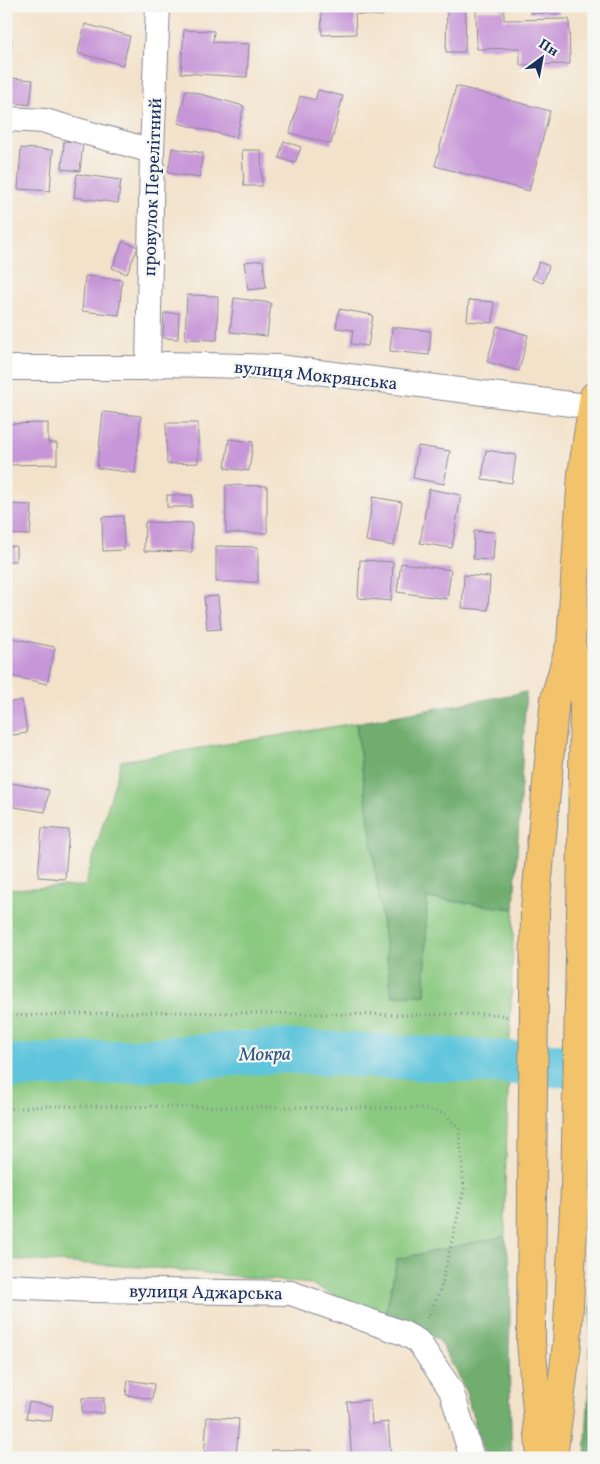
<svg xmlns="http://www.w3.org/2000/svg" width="600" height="1464" font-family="Vollkorn,serif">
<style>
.green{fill:#8ac980;stroke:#527c6f}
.forest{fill:#6fad6e;stroke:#456e66}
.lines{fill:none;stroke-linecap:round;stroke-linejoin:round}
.river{stroke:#5fc5dc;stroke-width:44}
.building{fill:#c796d8}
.minor-casing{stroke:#878894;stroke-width:26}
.highway-casing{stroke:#878894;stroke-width:30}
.path{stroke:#878894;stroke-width:3;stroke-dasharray:1 4;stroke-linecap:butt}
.minor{stroke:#fff;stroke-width:24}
.highway{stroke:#f2c36a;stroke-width:28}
.highway-bridge-casing{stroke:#878894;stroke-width:30;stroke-linecap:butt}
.highway-bridge{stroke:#f2c36a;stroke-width:28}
.labels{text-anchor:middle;stroke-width:4.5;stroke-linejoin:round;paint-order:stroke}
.street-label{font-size:18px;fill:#1b2f5e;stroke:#f6f6f2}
.water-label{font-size:19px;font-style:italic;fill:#2c547e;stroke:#f6f6f2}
</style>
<rect width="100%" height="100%" fill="#f6f6f2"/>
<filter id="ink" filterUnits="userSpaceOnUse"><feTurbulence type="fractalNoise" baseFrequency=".02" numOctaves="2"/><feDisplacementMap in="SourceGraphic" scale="10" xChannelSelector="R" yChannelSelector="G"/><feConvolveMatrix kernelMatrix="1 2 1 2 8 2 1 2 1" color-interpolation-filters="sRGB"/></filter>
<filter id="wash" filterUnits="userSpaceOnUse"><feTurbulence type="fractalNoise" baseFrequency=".0096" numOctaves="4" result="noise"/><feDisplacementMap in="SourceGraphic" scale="20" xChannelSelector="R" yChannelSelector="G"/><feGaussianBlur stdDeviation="1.12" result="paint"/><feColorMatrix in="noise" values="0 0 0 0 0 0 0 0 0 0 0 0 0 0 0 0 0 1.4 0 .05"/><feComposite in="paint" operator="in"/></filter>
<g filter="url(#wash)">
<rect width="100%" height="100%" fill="#f3e2ca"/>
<polygon class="green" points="356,723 392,996 425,995 427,898 514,909 505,1187 505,1236 397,1259 385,1317 310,1284 157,1268 6,1259 6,889 85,886 121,761"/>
<g class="forest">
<polygon points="526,692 514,909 427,898 425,995 392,996 356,723"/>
<polygon points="594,1188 594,1458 585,1458 589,1385"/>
<polygon points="505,1236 511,1274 509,1361 512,1458 485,1458 465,1389 439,1340 385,1317 397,1259"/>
</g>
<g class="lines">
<polyline class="river" points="6,1067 87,1064 279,1051 594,1067"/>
</g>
<g id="blocks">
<g class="building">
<polygon points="321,6 384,6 383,16 355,14 356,34 322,35"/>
<polygon points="447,6 466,6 465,52 446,52"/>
<polygon points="531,6 559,6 559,14 530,13"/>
<polygon points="476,10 504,10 504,20 569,19 570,64 520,65 520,48 477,49"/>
<polygon points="85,24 130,36 123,65 78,53"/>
<polygon points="184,30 214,31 213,42 249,44 247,77 181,73"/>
<polygon points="6,38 12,38 10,63 6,63"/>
<polygon points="12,78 33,80 30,105 9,102"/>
<polygon points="456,86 550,111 529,191 435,166"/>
<polygon points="186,90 244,106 236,138 178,123"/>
<polygon points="318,90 343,96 331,144 290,133 300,96 315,100"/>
<polygon points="64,141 83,143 80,171 62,169"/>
<polygon points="284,141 301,147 295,163 279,158"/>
<polygon points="21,148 53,150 50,191 18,189"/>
<polygon points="172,148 203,153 199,178 168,173"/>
<polygon points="242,150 261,150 262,186 244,186"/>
<polygon points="77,174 121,180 118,203 74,197"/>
<polygon points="123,241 138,247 127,274 112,268"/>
<polygon points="263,260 266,288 248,290 244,262"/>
<polygon points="539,262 549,266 543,283 532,279"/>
<polygon points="85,276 122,280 119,315 82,311"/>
<polygon points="187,295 218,296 217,340 185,339"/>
<polygon points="234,298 271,303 267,336 230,332"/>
<polygon points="469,300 494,302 493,323 467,321"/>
<polygon points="339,309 373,315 368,346 351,344 353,330 336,328"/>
<polygon points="164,313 179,313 178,339 163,338"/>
<polygon points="497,326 528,335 519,371 487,362"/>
<polygon points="392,327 431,331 429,355 390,351"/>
<polygon points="103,412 141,416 135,473 97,468"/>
<polygon points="48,423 48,443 57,443 57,464 8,465 7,424"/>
<polygon points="166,423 198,423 198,463 167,464"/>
<polygon points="229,439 253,442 249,471 225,468"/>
<polygon points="418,446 450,451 444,484 413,478"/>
<polygon points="486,450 516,455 512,483 482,479"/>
<polygon points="226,485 267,486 267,533 226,533"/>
<polygon points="429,489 461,495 452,548 420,543"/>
<rect x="167" y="495" width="25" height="12"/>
<polygon points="373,497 402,502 394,546 366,541"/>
<polygon points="6,504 32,505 30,535 6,534"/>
<polygon points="123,516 124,550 103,551 102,517"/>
<polygon points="145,522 192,523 192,552 144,551"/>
<polygon points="474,531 495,532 493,560 473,559"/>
<rect x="6" y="546" width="10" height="15"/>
<polygon points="216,546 258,547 258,582 216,582"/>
<polygon points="360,560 393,562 391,601 358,598"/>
<polygon points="401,563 451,570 447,599 397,592"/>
<polygon points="464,575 490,577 488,610 462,608"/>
<polygon points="218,596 221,629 207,630 204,597"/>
<polygon points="6,637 55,647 47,684 6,675"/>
<polygon points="22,700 27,733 6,736 6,703"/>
<polygon points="12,783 49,790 45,812 8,806"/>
<polygon points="42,828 69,830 65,879 38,877"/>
<polygon points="128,1380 154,1384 152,1399 126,1395"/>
<rect x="82" y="1398" width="22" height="15"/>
<polygon points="370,1400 372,1424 388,1422 391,1458 352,1458 347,1402"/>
<polygon points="29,1402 53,1406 51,1421 26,1418"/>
<polygon points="207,1417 239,1419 236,1458 204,1458"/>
<rect x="272" y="1450" width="38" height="8"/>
</g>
</g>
</g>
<g filter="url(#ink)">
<use href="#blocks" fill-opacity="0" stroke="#878894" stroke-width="1"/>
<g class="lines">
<defs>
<g id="minor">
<polyline points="6,119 45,121 152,151"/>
<polyline points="6,368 148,368 166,364 278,367 594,407"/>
<polyline points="148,368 152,151 158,6"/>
<polyline points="6,1286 93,1290 291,1293 403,1333 418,1341 451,1390 472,1458"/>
</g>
<g id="highway">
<polyline points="572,647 584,703 581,911"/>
<polyline points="535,909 555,698 571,643 582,474 594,396"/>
<polyline points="532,1187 531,1341 541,1458"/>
<polyline points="553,1458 567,1344 575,1189"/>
</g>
</defs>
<use href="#minor" class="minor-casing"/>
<use href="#highway" class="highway-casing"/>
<g class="path">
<polyline points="6,1016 151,1012 417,1015 495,1014 509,1017"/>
<polyline points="6,1109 44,1106 423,1108 445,1114 459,1128 464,1189 441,1288 427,1320"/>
</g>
<use href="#minor" class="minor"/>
<use href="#highway" class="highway"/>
<defs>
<g id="highway-bridge">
<polyline points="532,1187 535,909"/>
<polyline points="575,1189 581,911"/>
</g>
</defs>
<use href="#highway-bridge" class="highway-bridge-casing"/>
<use href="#highway-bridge" class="highway-bridge"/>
</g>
</g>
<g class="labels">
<g class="street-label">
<text transform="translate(152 187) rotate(-88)" y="6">провулок Перелітний</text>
<text transform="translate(316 375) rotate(6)" y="6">вулиця Мокрянська</text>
<text transform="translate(206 1292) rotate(1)" y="6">вулиця Аджарська</text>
</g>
<g class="water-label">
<text transform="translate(265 1053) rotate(-1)" y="7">Мокра</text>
</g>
</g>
<rect width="600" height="1464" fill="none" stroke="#f6f6f2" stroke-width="25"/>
<g transform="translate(542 58) rotate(32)" stroke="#f6f6f2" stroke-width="4" paint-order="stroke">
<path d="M0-4L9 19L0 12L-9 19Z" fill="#1b2f5e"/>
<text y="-8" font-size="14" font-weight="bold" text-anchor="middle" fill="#1b2f5e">Пн</text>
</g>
</svg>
